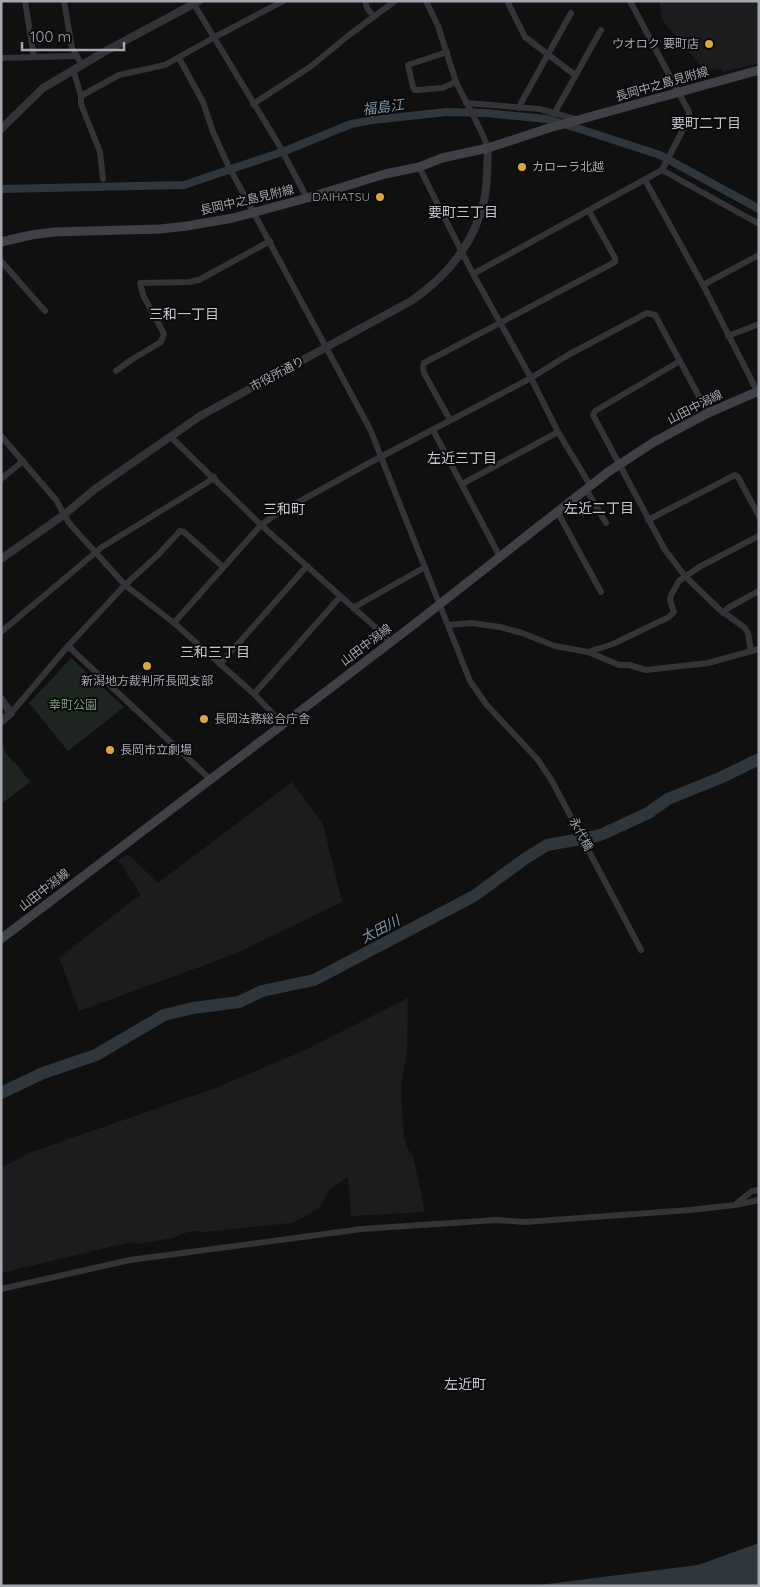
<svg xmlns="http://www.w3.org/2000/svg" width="760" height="1587" font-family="Quicksand,'Noto Sans JP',sans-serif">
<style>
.built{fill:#1c1c1e}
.green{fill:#1f2520}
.water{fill:#2f363c}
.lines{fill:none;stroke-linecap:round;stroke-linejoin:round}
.canal{stroke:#2f363c;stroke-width:8}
.river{stroke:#2f363c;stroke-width:12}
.minor{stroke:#343438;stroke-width:6}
.tertiary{stroke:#343438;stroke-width:8}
.secondary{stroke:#404146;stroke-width:9}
.poi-dot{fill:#dca73e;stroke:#0b0b0c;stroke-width:2}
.labels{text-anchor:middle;stroke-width:4;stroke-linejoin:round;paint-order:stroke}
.poi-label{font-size:12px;fill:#a3a7b0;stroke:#0b0b0c;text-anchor:start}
.street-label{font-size:12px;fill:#a3a7b0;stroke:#0b0b0c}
.park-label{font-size:12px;fill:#7c9a7e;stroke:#0b0b0c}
.water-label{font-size:14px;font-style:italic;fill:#7d94a8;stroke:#0b0b0c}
.neighbourhood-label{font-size:14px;fill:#c3c6cd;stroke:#0b0b0c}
</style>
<rect width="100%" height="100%" fill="#101011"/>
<g class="built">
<polygon points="659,1 759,1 759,63 722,72 721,68 705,71 662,20"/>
<polygon points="292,782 323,824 342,902 235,954 79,1011 59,958 133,900 141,895 118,860 128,854 158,883"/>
<polygon points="408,998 407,1050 401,1089 404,1137 407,1148 413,1156 425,1212 351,1216 348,1177 330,1189 319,1208 303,1218 291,1223 204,1232 194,1231 181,1234 173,1238 137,1244 131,1242 1,1273 1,1168 31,1152 213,1089 301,1052"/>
</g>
<g class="green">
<polygon points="71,658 124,707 68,751 29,703"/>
<polygon points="1,743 5,748 4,750 13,762 14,761 30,782 1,804"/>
</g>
<polygon class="water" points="759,1543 759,1586 531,1586 698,1565"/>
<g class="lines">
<polyline class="canal" points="1,189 184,185 285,151 351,124 372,120 447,112 485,113 547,119 583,130 660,155 759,209"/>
<polyline class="river" points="1,1093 43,1073 96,1055 164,1015 193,1008 239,1002 262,991 314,980 474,896 526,858 547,845 597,836 605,833 648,813 668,799 722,777 759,759"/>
<g class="minor">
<polyline points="25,1 34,57"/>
<polyline points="64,1 72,48 82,65"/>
<polyline points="192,1 279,145 307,198"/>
<polyline points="365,1 367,8 374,17"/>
<polyline points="426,1 438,26 456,82 482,133 488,148"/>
<polyline points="507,1 525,37 575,75"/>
<polyline points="447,52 408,65 413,87 415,90 418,90 442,88 456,82"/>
<polyline points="1,58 77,56"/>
<polyline points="179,58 203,102 213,132 228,165 370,429 470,681 486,704 538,760 552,781 641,950"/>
<polyline points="73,69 81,96 81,104 100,152 103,179"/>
<polyline points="81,96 119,75 165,65 213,38 283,1"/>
<polyline points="466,103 540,109 578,120"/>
<polyline points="253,104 310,67 349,35 395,1"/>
<polyline points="520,108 521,103 571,13"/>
<polyline points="554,114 601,30"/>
<polyline points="419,167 473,274 531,378 558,432 590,485"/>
<polyline points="662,170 759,224"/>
<polyline points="645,180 703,285 759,395"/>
<polyline points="1,261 45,311"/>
<polyline points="473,274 662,170 689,118 689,112 630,1"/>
<polyline points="703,285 759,255"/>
<polyline points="728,336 759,324"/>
<polyline points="680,361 595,411 593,415 665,550 685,576 719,609 745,628 748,633 751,651"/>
<polyline points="116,371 131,360 161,342 164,334 143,295 140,283 189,282 199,280 270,241"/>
<polyline points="450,420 424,373 423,368 424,363 615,262 615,258 589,211"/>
<polyline points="433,430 500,557"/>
<polyline points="1,436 56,500 69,523 125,585 174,623 254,694 283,724"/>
<polyline points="171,437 261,525 384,635 390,643"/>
<polyline points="1,479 23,461"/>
<polyline points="462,484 558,432"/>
<polyline points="586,489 606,523"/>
<polyline points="557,511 601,592"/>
<polyline points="648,520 735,475 738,477 759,516"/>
<polyline points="353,608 425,567"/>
<polyline points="723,613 728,608 759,591"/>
<polyline points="174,623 261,525 275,515 371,462 531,378 568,355 647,313 655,315 708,413"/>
<polyline points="448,625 471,623 500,627 522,633 555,646 588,652 619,665 629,665 646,670 708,663 759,649"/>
<polyline points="1,632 102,547 208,482 214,477"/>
<polyline points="68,646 210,779"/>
<polyline points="588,652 613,644 669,617 674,612 670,600 671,595 679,581 699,567 759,536"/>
<polyline points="220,664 307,566"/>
<polyline points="254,694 340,597"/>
<polyline points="11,713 68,646 125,585 158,555 180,531 184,532 223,567"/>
<polyline points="737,1203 752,1191 759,1190"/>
<polyline points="1,1289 130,1260 362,1229 496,1220 525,1222 690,1210 735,1205 759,1200"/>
</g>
<g class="tertiary">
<polyline points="1,129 43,88 104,52 199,1"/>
<path d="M1,559L65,514L95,489L200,416L411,301C446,277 474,244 484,201C488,184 487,165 488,148"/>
<polyline points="1,699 11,713 2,721 1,720"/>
</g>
<g class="secondary">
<polyline points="1,242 31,235 54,232 160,229 187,226 233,218 307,198 385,174 419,167 442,158 488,148 549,128 759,70"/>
<polyline points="1,939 412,626 608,472 654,442 708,413 759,391"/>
</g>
</g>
<g class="poi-dot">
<circle cx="709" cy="44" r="5"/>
<circle cx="522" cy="167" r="5"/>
<circle cx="380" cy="197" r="5"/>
<circle cx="147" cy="666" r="5"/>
<circle cx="204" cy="719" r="5"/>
<circle cx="110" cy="750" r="5"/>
</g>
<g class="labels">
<g class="poi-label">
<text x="699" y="48" text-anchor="end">ウオロク 要町店</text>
<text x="532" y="171">カローラ北越</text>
<text x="370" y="201" text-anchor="end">DAIHATSU</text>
<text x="147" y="685" text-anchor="middle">新潟地方裁判所長岡支部</text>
<text x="214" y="723">長岡法務総合庁舎</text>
<text x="120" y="754">長岡市立劇場</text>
</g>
<g class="street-label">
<text transform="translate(662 84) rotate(-16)" y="4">長岡中之島見附線</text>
<text transform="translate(247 200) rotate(-13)" y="4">長岡中之島見附線</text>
<text transform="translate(277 374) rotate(-28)" y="4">市役所通り</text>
<text transform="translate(695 407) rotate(-27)" y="4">山田中潟線</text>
<text transform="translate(366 645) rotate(-37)" y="4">山田中潟線</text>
<text transform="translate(581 834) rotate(62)" y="4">永代橋</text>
<text transform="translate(44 890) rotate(-38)" y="4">山田中潟線</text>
</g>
<g class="park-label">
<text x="73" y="709">幸町公園</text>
</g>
<g class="water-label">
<text transform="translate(383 107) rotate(-8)" y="5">福島江</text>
<text transform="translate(380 929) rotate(-28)" y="5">太田川</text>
</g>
<g class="neighbourhood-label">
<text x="706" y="128">要町二丁目</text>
<text x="463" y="217">要町三丁目</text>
<text x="184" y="319">三和一丁目</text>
<text x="462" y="463">左近三丁目</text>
<text x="599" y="513">左近二丁目</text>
<text x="284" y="514">三和町</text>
<text x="215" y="657">三和三丁目</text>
<text x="465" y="1389">左近町</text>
</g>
</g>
<rect width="760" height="1587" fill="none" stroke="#a3a7b0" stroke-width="5"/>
<path d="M22 42v8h102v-8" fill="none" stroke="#a3a7b0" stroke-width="2.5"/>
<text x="30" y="42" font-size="15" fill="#a3a7b0" stroke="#0b0b0c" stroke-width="4" paint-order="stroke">100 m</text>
</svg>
